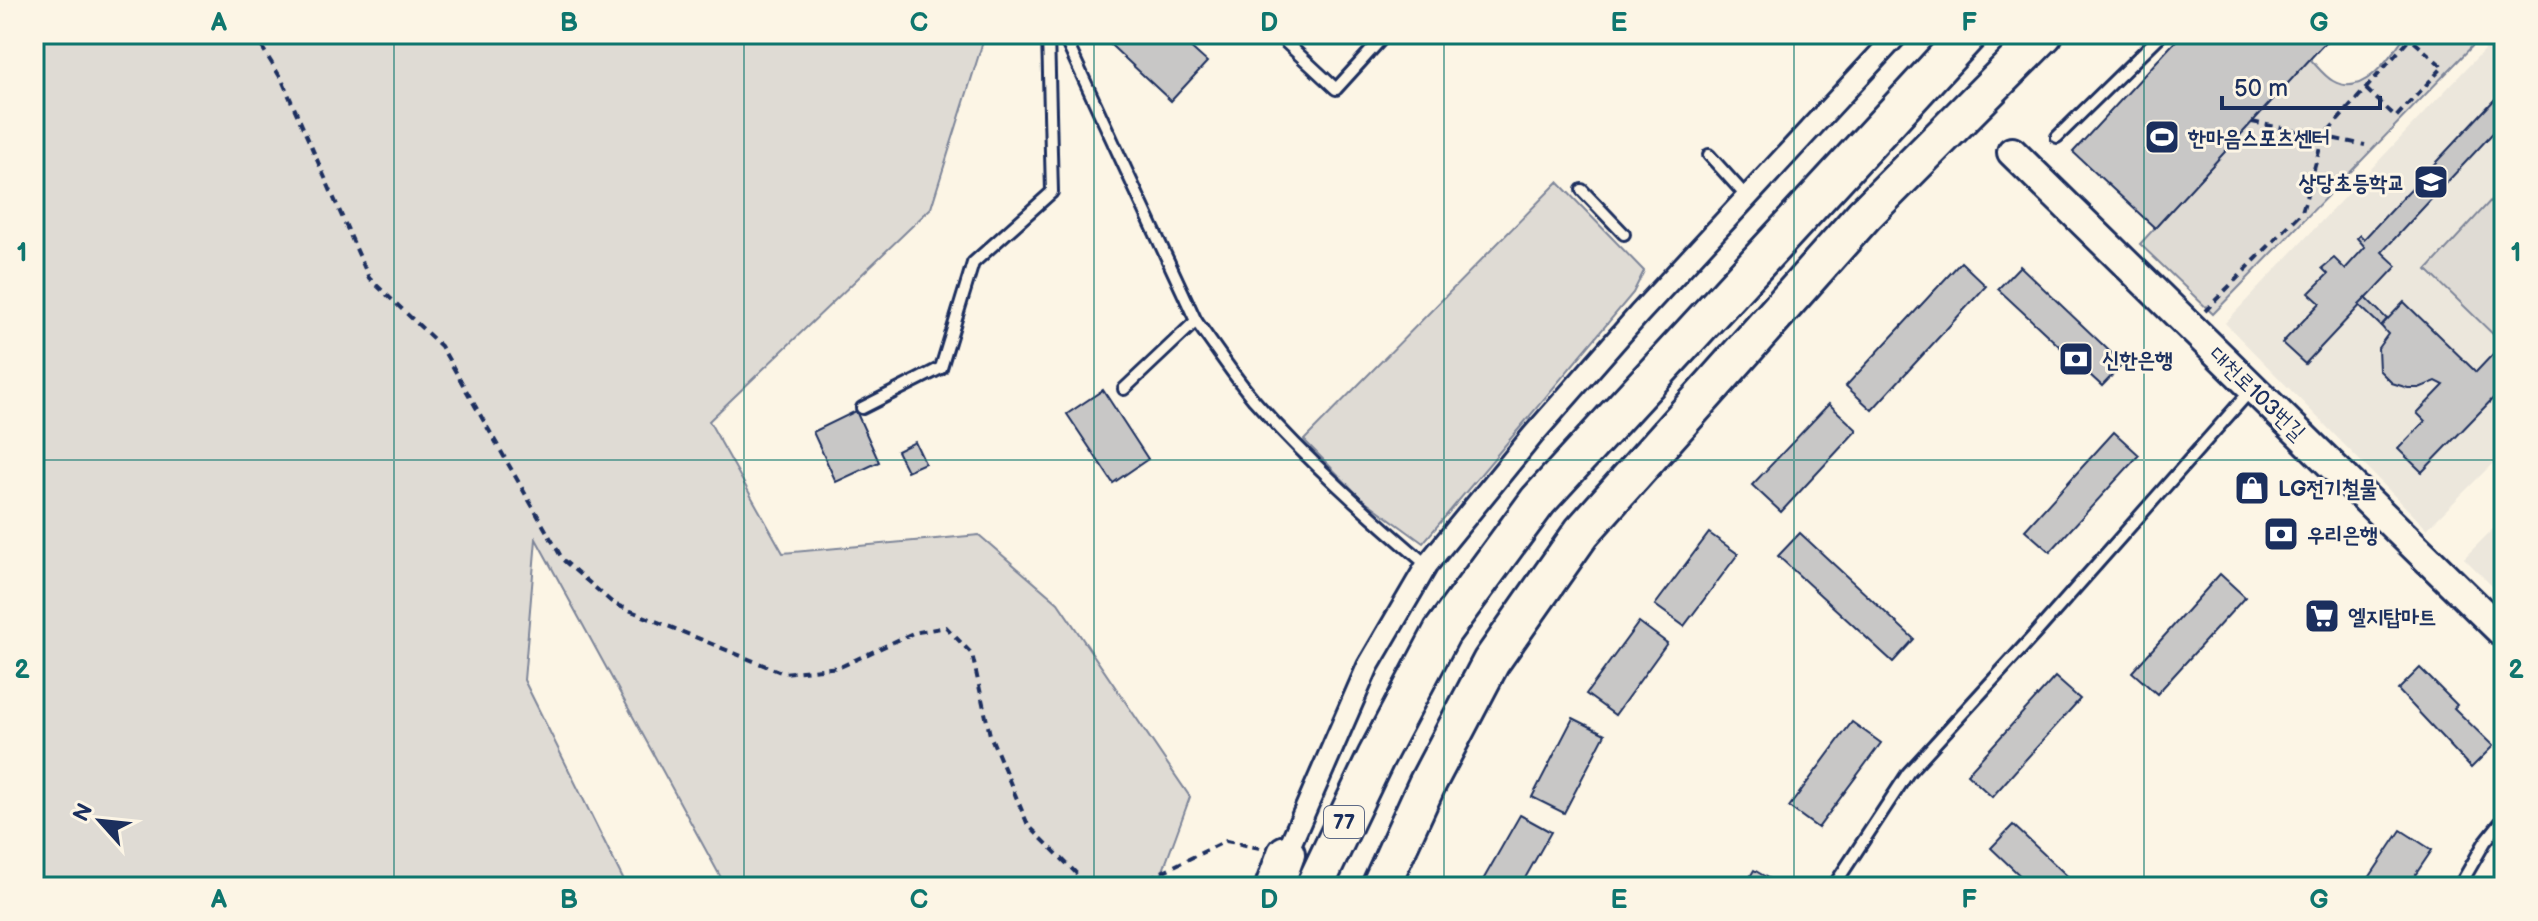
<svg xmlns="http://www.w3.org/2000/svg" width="2538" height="921" font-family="'Balsamiq Sans','Poor Story',sans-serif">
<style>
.built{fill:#ece7dc}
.green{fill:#dfdbd4;stroke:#7d8599;stroke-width:2}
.building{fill:#c8c7c6;stroke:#1b2f5e;stroke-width:2}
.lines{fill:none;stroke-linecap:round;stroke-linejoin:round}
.lane-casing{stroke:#1b2f5e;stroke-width:16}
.street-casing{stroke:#1b2f5e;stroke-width:26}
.secondary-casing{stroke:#1b2f5e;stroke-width:34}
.highway-casing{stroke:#1b2f5e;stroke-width:42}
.path{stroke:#1b2f5e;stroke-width:4;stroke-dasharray:8 6;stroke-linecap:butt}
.lane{stroke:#fcf5e5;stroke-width:10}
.street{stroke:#fcf5e5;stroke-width:20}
.secondary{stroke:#fcf5e5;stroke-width:28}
.highway{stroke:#fcf5e5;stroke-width:36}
.grid{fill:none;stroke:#0f766e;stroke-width:2;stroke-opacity:0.55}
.labels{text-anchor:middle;stroke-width:6;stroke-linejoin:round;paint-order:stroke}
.shield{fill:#fcf5e5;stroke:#5e6a86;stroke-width:2}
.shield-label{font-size:20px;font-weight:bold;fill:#1b2f5e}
.poi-label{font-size:22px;font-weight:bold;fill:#1b2f5e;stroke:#fcf5e5;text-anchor:start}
.street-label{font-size:22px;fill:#1b2f5e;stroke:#fcf5e5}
.neatline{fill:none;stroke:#0f766e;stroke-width:3}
.grid-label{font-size:26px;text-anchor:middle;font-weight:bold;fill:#0f766e}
</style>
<rect width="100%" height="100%" fill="#fcf5e5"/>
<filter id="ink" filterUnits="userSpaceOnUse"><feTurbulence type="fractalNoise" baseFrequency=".0125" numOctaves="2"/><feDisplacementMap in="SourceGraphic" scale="16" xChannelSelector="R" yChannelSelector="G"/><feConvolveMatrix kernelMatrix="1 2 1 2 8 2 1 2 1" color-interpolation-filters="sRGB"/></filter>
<g filter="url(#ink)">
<g class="built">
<polygon points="2498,35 2504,41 2504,452 2427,529 2225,323"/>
<polygon points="2504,518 2504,598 2464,558"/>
</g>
<g class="green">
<polygon points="34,34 985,35 931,208 709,421 783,553 979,535 1058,603 1190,797 1157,887 726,887 536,539 524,680 627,887 34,887"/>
<path d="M2406,34H2484L2213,314L2140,244L2310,59C2317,66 2324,76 2333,81C2364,99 2391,55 2406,34Z"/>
<polygon points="1558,182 1644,271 1633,293 1423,543 1360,497 1304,440"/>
<polygon points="2504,186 2504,345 2427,270"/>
</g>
<g class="building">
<polygon points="1099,34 1176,34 1207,62 1171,101"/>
<polygon points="2182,34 2333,34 2155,228 2073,152"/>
<polygon points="2497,97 2504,103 2504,121 2382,252 2397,266 2305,364 2282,343 2320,303 2309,293 2328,274 2322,268 2334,258 2345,269 2365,247 2357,238 2360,235 2364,239"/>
<polygon points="1961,262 1986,286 1872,410 1846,386"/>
<polygon points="2020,266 2123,364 2102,386 1998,289"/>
<polygon points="2366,298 2387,319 2381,326 2359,305"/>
<polygon points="2404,302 2476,372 2493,354 2504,365 2504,387 2422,472 2398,449 2425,421 2417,413 2444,385 2436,381 2419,388 2408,388 2392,383 2379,370 2378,348 2388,334 2381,326"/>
<polygon points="1103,390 1148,459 1113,483 1067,414"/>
<polygon points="1829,404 1857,430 1781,512 1752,485"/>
<polygon points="856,411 879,462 836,482 813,432"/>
<polygon points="2114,432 2139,455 2050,552 2025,530"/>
<polygon points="915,442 925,463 907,471 897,451"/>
<polygon points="1709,533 1738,554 1684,626 1655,605"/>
<polygon points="1800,533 1914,639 1893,662 1778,556"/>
<polygon points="2220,574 2245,597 2157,694 2132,672"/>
<polygon points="1639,622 1667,643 1615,715 1586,694"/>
<polygon points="2420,668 2457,705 2454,708 2493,746 2471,768 2398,690"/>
<polygon points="2055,677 2080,699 1992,797 1967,774"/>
<polygon points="1573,718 1605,734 1564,813 1532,797"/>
<polygon points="1852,722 1881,743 1818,828 1789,807"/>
<polygon points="1520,815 1551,832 1520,887 1479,887"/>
<polygon points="2013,825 2079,887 2032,887 1991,848"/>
<polygon points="2401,830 2432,850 2407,887 2363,887"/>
<polygon points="1754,870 1783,887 1744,887"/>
</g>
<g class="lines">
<defs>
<g id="lane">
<polyline points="1063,34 1196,321 1124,389"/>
<polyline points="1277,34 1336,89 1386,34"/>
<polyline points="1835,34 1836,36"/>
<polyline points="2057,137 2162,34"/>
<polyline points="1709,155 1746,196"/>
<polyline points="1582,190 1624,234"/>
<path d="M1196,321C1215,347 1233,375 1254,400C1307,460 1366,513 1427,565"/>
<polyline points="862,408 941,368 973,263 1052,192 1048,34"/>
<polyline points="1833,887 1908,773 2035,634 2252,389"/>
<polyline points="2459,887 2485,842 2504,818"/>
</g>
<polyline id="street" points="1286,854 1368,666 1427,565 1533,435 1639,314 1898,34"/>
<polyline id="secondary" points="2012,152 2504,634"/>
<g id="highway">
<polyline points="1274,887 1286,854"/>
<polyline points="1314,887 1376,757 1442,632 1538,501 1968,34"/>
<polyline points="1380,887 1427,784 1491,662 1582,532 1864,215 2044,34"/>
</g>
</defs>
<use href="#lane" class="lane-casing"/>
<use href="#street" class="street-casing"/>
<use href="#secondary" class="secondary-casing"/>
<use href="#highway" class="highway-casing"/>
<g class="path">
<polyline points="254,34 282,80 369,278 441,346 563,560 614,604 783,673 840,667 913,633 946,627 972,654 990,735 1028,825 1082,879 1139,883 1226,841 1260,848"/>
<polyline points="2415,34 2461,41 2468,34"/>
<polyline points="2366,89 2396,117 2443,67 2410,38"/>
<polyline points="2252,122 2365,145"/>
<polyline points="2205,311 2302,212 2323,137 2414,34"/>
</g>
<use href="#lane" class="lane"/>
<use href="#street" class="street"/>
<use href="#secondary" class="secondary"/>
<use href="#highway" class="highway"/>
</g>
</g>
<path class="grid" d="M394,34V887M744,34V887M1094,34V887M1444,34V887M1794,34V887M2144,34V887M34,460H2504"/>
<defs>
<symbol id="stadium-square" viewBox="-11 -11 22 22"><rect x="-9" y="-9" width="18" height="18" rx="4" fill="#1b2f5e" stroke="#fcf5e5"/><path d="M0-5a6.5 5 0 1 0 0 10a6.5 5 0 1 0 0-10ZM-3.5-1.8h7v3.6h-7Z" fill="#fff"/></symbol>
<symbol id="school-square" viewBox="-11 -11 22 22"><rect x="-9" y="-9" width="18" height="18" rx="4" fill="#1b2f5e" stroke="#fcf5e5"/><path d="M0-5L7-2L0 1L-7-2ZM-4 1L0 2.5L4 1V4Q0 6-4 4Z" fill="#fff"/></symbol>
<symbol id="bank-square" viewBox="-11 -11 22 22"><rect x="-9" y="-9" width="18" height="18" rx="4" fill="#1b2f5e" stroke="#fcf5e5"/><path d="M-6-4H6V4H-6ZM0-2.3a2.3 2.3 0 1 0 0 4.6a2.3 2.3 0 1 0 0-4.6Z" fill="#fff"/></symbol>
<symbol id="shop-square" viewBox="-11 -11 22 22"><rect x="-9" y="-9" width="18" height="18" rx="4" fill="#1b2f5e" stroke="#fcf5e5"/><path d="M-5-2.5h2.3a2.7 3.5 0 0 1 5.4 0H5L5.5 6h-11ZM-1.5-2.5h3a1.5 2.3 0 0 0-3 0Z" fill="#fff"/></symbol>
<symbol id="supermarket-square" viewBox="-11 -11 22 22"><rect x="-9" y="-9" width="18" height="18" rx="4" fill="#1b2f5e" stroke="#fcf5e5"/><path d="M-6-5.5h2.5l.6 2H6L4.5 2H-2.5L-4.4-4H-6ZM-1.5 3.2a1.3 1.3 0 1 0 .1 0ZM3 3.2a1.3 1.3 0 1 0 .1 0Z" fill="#fff"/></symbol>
</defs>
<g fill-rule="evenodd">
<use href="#stadium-square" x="2142" y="117" width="40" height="40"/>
<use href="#school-square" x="2411" y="162" width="40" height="40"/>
<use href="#bank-square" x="2056" y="339" width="40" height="40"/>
<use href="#shop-square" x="2232" y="468" width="40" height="40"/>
<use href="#bank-square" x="2261" y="514" width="40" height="40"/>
<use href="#supermarket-square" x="2302" y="596" width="40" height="40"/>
</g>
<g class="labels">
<rect class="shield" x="1324" y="806" width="40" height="32" rx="6"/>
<g class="shield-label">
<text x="1344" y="829">77</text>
</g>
<g class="poi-label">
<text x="2188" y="145">한마음스포츠센터</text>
<text x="2405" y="190" text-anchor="end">상당초등학교</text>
<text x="2102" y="367">신한은행</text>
<text x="2278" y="496">LG전기철물</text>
<text x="2307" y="542">우리은행</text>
<text x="2348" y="624">엘지탑마트</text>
</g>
<g class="street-label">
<text transform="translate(2258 393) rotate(44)" y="8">대천로103번길</text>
</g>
</g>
<rect width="2538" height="921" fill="none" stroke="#fcf5e5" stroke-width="88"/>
<g transform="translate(100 821) rotate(297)" stroke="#fcf5e5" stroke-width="6" paint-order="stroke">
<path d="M0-6L14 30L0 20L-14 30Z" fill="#1b2f5e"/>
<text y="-12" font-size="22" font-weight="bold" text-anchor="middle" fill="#1b2f5e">N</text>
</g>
<path d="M2222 96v12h158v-12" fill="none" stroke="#1b2f5e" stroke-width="4"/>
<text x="2234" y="96" font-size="24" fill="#1b2f5e" stroke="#fcf5e5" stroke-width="6" paint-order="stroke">50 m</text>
<rect x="44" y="44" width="2450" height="833" class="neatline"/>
<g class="grid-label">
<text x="219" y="31">A</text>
<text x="569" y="31">B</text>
<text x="919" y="31">C</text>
<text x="1269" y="31">D</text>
<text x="1619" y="31">E</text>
<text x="1969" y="31">F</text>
<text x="2319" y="31">G</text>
<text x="22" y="261">1</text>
<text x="2516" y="261">1</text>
<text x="22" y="678">2</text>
<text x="2516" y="678">2</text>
<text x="219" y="908">A</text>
<text x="569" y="908">B</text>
<text x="919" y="908">C</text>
<text x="1269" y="908">D</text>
<text x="1619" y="908">E</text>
<text x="1969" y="908">F</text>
<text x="2319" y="908">G</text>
</g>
</svg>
